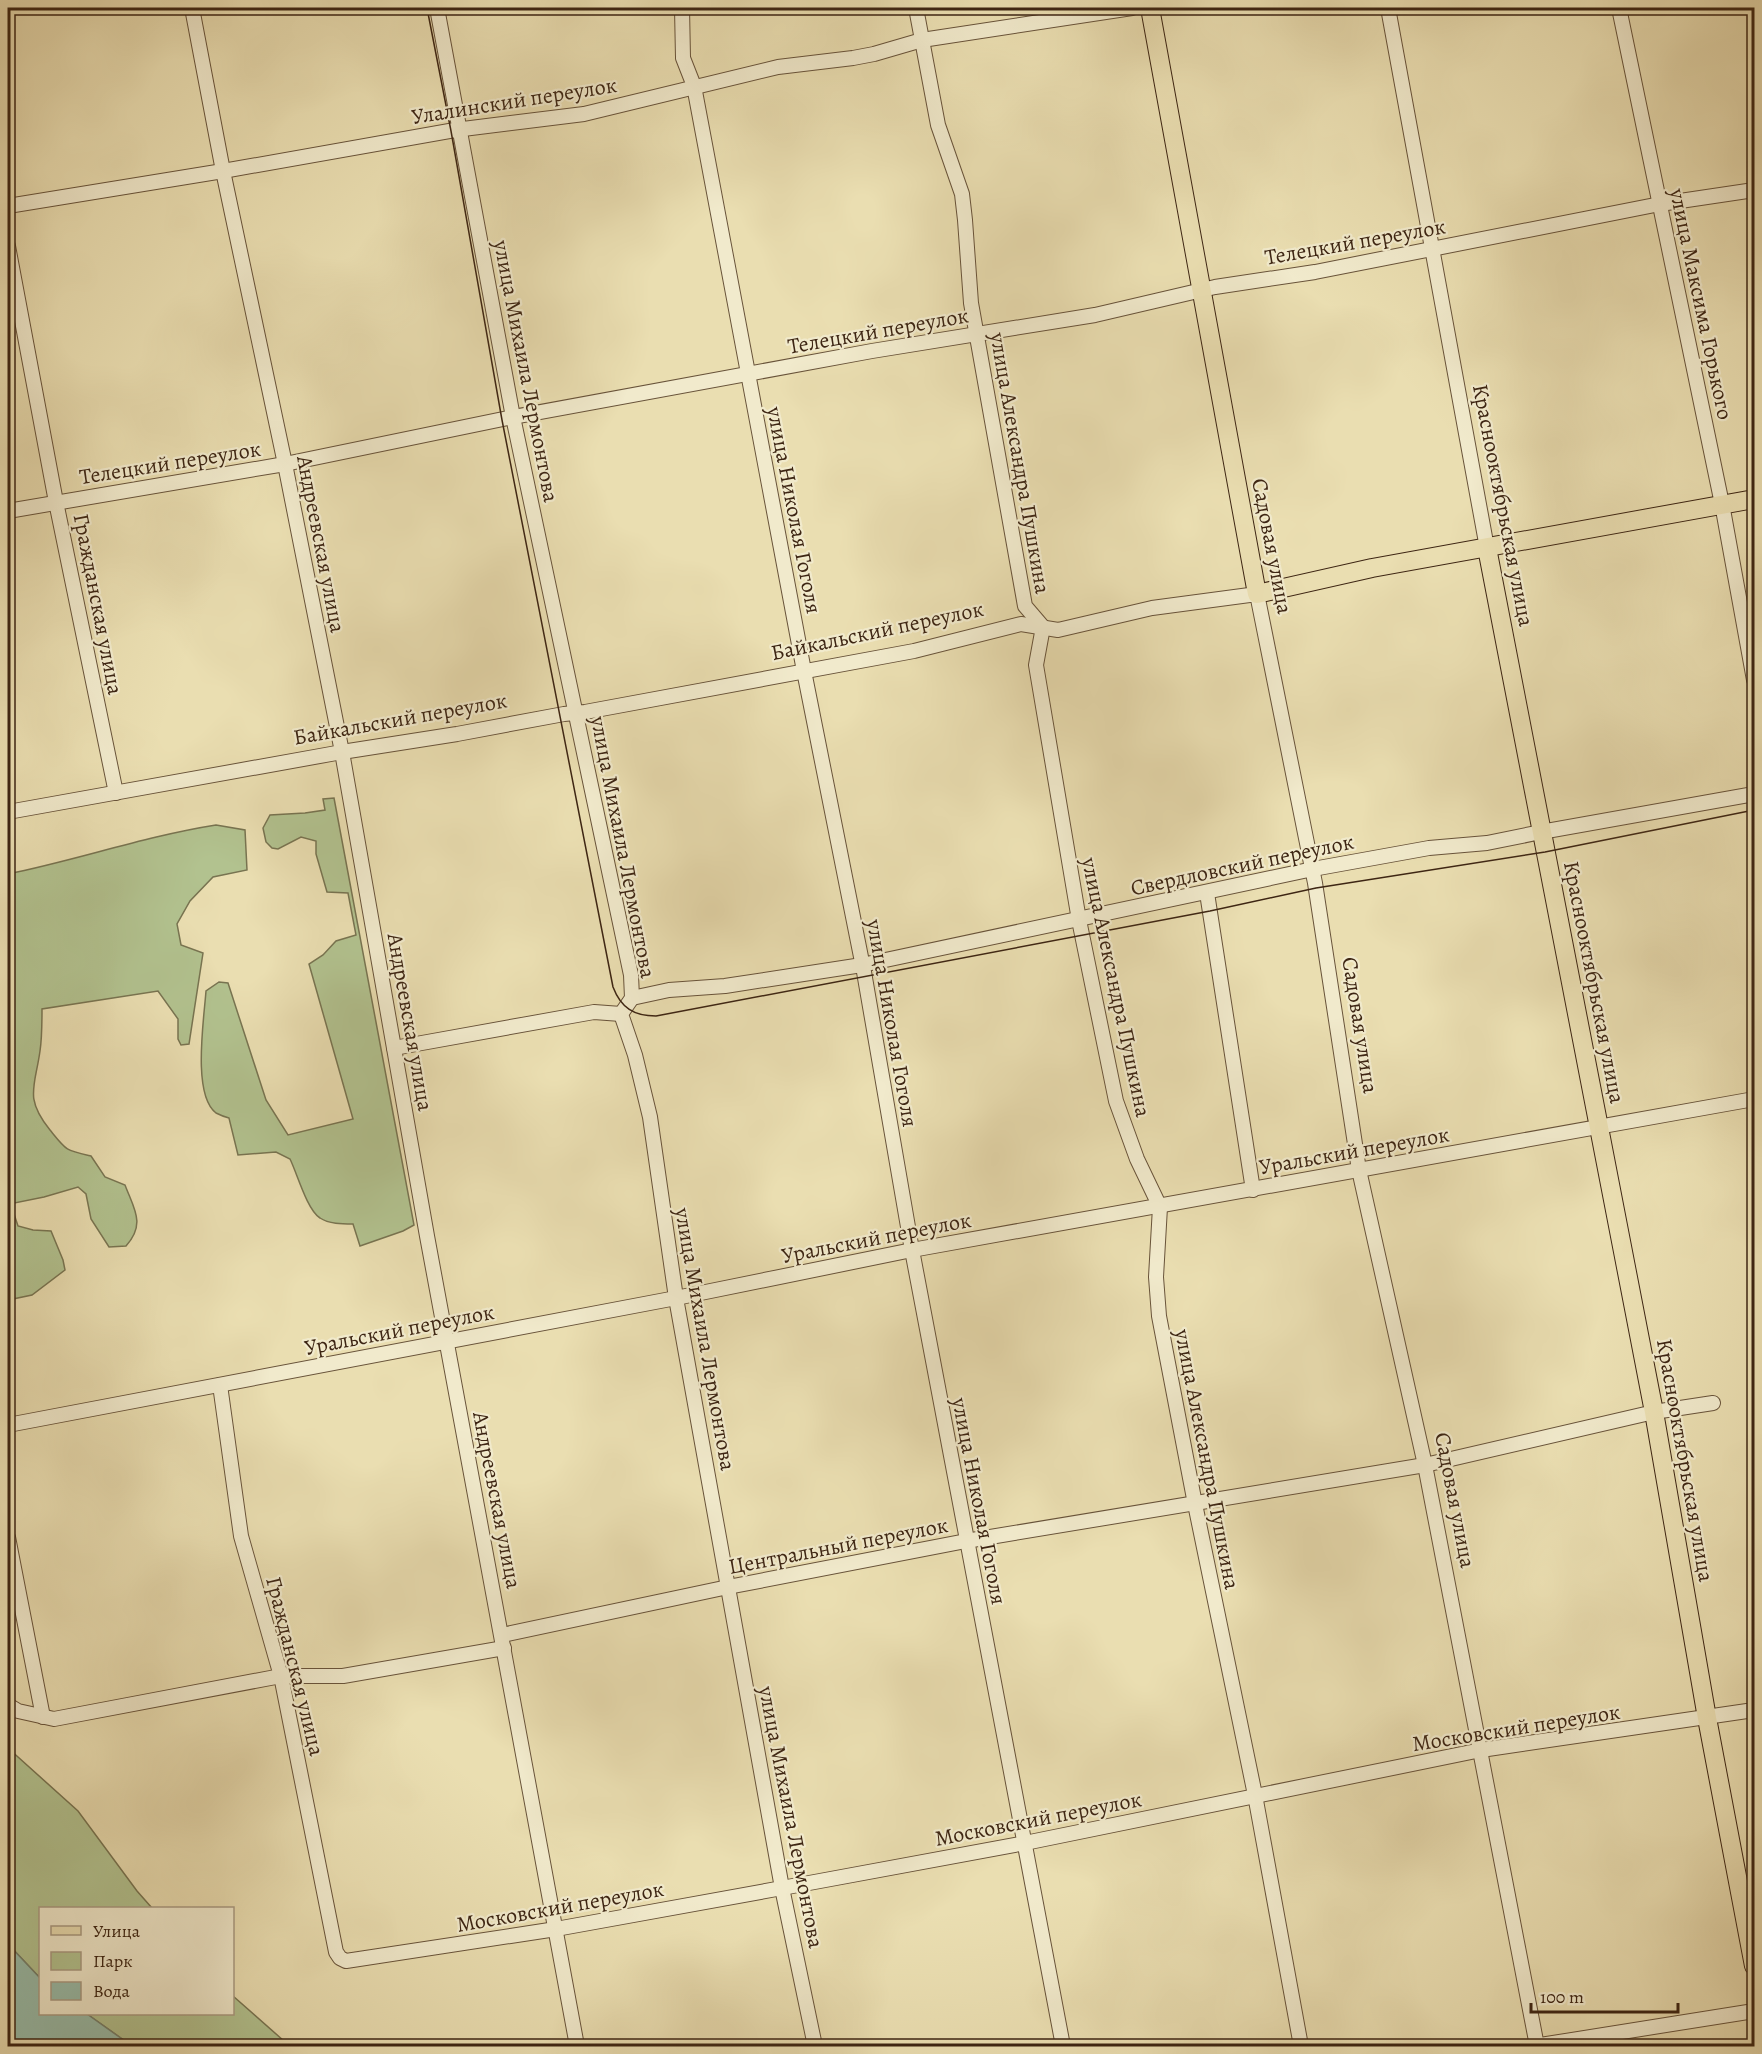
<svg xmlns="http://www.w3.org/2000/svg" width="1762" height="2054" font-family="Alegreya,serif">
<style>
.green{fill:#b2c28f;stroke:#787451;stroke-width:1.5}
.water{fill:#98bca9;stroke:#74806d;stroke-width:1.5}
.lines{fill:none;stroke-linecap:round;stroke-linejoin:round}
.minor-casing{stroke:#68533a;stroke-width:16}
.major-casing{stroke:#3d2513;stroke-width:20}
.minor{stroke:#f1eacc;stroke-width:14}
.major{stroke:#eadeb1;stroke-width:18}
.tram{stroke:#3d2513;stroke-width:1.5}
.labels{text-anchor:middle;stroke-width:4.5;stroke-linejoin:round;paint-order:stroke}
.street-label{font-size:22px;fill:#3d2513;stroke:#f1eacc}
</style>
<rect width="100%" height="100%" fill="#eadeb1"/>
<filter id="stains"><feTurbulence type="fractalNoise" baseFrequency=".00333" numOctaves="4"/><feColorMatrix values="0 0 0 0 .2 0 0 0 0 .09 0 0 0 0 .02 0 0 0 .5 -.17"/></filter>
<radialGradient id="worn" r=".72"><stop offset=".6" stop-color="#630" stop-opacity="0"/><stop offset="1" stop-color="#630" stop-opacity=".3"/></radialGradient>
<g class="green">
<path d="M334,798L414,1225L403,1231L360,1246L353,1224C342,1224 329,1224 320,1218C307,1210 297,1173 290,1159L276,1152L238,1155L229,1118C225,1117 220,1115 216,1113C192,1095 204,1019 206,991L219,982L228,983L266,1100L288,1135L353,1119L309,964L323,955L336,941L356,935L348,893L327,892L316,854V841L301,837L278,849L272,848L266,842L263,828L270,815L305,813L325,810L323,799Z"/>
<path d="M216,825L245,830L247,870L213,877L190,901L177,924L181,945L203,953L189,1044L181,1045L178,1039V1019L158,991L42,1009C42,1023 42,1038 40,1051C35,1087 24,1098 50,1130C67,1151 65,1150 91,1156L105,1177L125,1185C134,1209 146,1224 126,1246L109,1247L91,1219L86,1194L78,1187L44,1197L14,1203V1214L18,1226L33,1230L51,1231L63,1260L65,1270L32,1295L8,1300V874C77,860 146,836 216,825Z"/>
<polygon points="8,1748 78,1811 137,1891 152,1908 40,1908 40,1978 8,1944"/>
<polygon points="233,1996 284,2041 292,2046 132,2046 87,2014 232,2014"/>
</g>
<polygon class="water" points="8,1944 40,1978 40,2014 87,2014 132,2046 8,2046"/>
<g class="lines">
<defs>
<g id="minor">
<polyline points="192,8 223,171 285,464 342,752 427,1236 577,2046"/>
<polyline points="437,8 513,417 631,975 632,998 621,1014 635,1055 650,1117 676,1298 782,1888 815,2046"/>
<polyline points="682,8 683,58 694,86 804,671 864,972 912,1250 1063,2046"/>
<polyline points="916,8 938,125 962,194 965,220 971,303 1025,606 1043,627 1036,665 1079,920 1116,1101 1137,1159 1160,1207 1156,1277 1159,1316 1195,1504 1255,1795 1301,2046"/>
<polyline points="1388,8 1487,548"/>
<polyline points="1619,8 1722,504 1754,680"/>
<polyline points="8,206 223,171 455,130 584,114 778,67 853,58 874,54 922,40 1132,8"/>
<polyline points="8,246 56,502 116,793"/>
<polyline points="8,511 285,464 508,418 872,351 1095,315 1215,287 1315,272 1660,204 1754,190"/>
<polyline points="8,812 342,752 457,734 564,714 585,712 914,651 1021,624 1058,630 1152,608 1257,594 1315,883 1359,1170 1425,1465 1537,2046"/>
<polyline points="1207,893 1253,1190"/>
<polyline points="632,998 669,990 725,986 862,965 1313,869 1429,848 1487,843 1541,832 1754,794"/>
<polyline points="394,1048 594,1012 621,1014"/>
<polyline points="220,1385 241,1536 281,1676 336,1952 340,1958 346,1961 556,1929 782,1888 1025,1843 1481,1750 1747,1711"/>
<polyline points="8,1425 676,1298 912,1250 1754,1099"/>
<polyline points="8,1537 43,1717"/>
<polyline points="502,1635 728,1587 966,1541 1425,1465 1654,1412 1713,1403"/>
<polyline points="8,1705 18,1711 54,1719 281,1676 343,1676 504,1648"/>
<polyline points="1534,2046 1754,2011"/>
</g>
<g id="major">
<polyline points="1150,8 1257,594 1372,568 1754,499"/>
<polyline points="1487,548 1654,1412 1707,1718 1754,1966"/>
</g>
</defs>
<use href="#minor" class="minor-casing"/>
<use href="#major" class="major-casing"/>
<use href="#minor" class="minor"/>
<use href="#major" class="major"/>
<path class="tram" d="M427,8L451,131L502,420L613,987C621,1008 634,1016 656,1016L1210,911L1316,888L1545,852L1754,810"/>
</g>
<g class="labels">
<g class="street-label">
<text transform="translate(514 100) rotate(-9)" y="8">Улалинский переулок</text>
<text transform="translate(1355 241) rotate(-10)" y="8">Телецкий переулок</text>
<text transform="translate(1702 304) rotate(78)" y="8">улица Максима Горького</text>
<text transform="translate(878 330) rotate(-10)" y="8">Телецкий переулок</text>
<text transform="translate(527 371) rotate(79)" y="8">улица Михаила Лермонтова</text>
<text transform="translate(170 462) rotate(-9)" y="8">Телецкий переулок</text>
<text transform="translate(1021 463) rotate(80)" y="8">улица Александра Пушкина</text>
<text transform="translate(1504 505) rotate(79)" y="8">Краснооктябрьская улица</text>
<text transform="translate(795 510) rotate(79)" y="8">улица Николая Гоголя</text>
<text transform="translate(322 544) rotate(79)" y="8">Андреевская улица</text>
<text transform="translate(1273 546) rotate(79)" y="8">Садовая улица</text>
<text transform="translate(99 604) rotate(79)" y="8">Гражданская улица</text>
<text transform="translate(877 630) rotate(-12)" y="8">Байкальский переулок</text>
<text transform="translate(400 718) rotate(-10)" y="8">Байкальский переулок</text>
<text transform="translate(624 847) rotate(79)" y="8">улица Михаила Лермонтова</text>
<text transform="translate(1242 864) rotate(-12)" y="8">Свердловский переулок</text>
<text transform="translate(1595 982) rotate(79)" y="8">Краснооктябрьская улица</text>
<text transform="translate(1117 987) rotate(78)" y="8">улица Александра Пушкина</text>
<text transform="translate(411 1022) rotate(80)" y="8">Андреевская улица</text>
<text transform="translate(893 1023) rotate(80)" y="8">улица Николая Гоголя</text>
<text transform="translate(1361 1025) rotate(81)" y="8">Садовая улица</text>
<text transform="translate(1354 1150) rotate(-10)" y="8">Уральский переулок</text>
<text transform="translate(876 1237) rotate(-11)" y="8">Уральский переулок</text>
<text transform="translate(399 1329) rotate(-11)" y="8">Уральский переулок</text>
<text transform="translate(706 1339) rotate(80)" y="8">улица Михаила Лермонтова</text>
<text transform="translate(1208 1459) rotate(79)" y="8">улица Александра Пушкина</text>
<text transform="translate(1686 1460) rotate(80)" y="8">Краснооктябрьская улица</text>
<text transform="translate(498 1500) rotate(79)" y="8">Андреевская улица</text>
<text transform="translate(1456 1500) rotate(79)" y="8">Садовая улица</text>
<text transform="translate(980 1501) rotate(79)" y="8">улица Николая Гоголя</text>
<text transform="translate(838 1545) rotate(-11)" y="8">Центральный переулок</text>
<text transform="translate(296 1666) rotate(76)" y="8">Гражданская улица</text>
<text transform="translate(1516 1727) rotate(-9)" y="8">Московский переулок</text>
<text transform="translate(792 1817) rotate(79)" y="8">улица Михаила Лермонтова</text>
<text transform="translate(1038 1818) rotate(-11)" y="8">Московский переулок</text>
<text transform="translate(560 1906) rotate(-10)" y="8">Московский переулок</text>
</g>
</g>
<rect width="1762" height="2054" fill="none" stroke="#eadeb1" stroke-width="30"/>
<rect x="9" y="9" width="1744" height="2036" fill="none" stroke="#3d2513" stroke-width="3"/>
<rect x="15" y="15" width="1732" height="2024" fill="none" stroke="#3d2513" stroke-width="1.5"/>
<rect x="39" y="1907" width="195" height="108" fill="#f1eacc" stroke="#a99b82" stroke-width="1.5"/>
<rect x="51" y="1926" width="30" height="9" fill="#eadeb1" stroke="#a99b82" stroke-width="1.5"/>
<text x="93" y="1937" font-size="18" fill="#3d2513">Улица</text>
<rect x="51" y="1952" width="30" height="18" fill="#b2c28f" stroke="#a99b82" stroke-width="1.5"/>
<text x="93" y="1967" font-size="18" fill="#3d2513">Парк</text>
<rect x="51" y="1982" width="30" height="18" fill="#98bca9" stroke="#a99b82" stroke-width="1.5"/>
<text x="93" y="1997" font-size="18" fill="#3d2513">Вода</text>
<path d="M1531 2003v9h147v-9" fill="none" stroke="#3d2513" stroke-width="3"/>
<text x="1540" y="2003" font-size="18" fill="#3d2513" stroke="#f1eacc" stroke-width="4.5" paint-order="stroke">100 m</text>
<rect width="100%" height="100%" filter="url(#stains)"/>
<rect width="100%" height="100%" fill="url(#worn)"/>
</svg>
